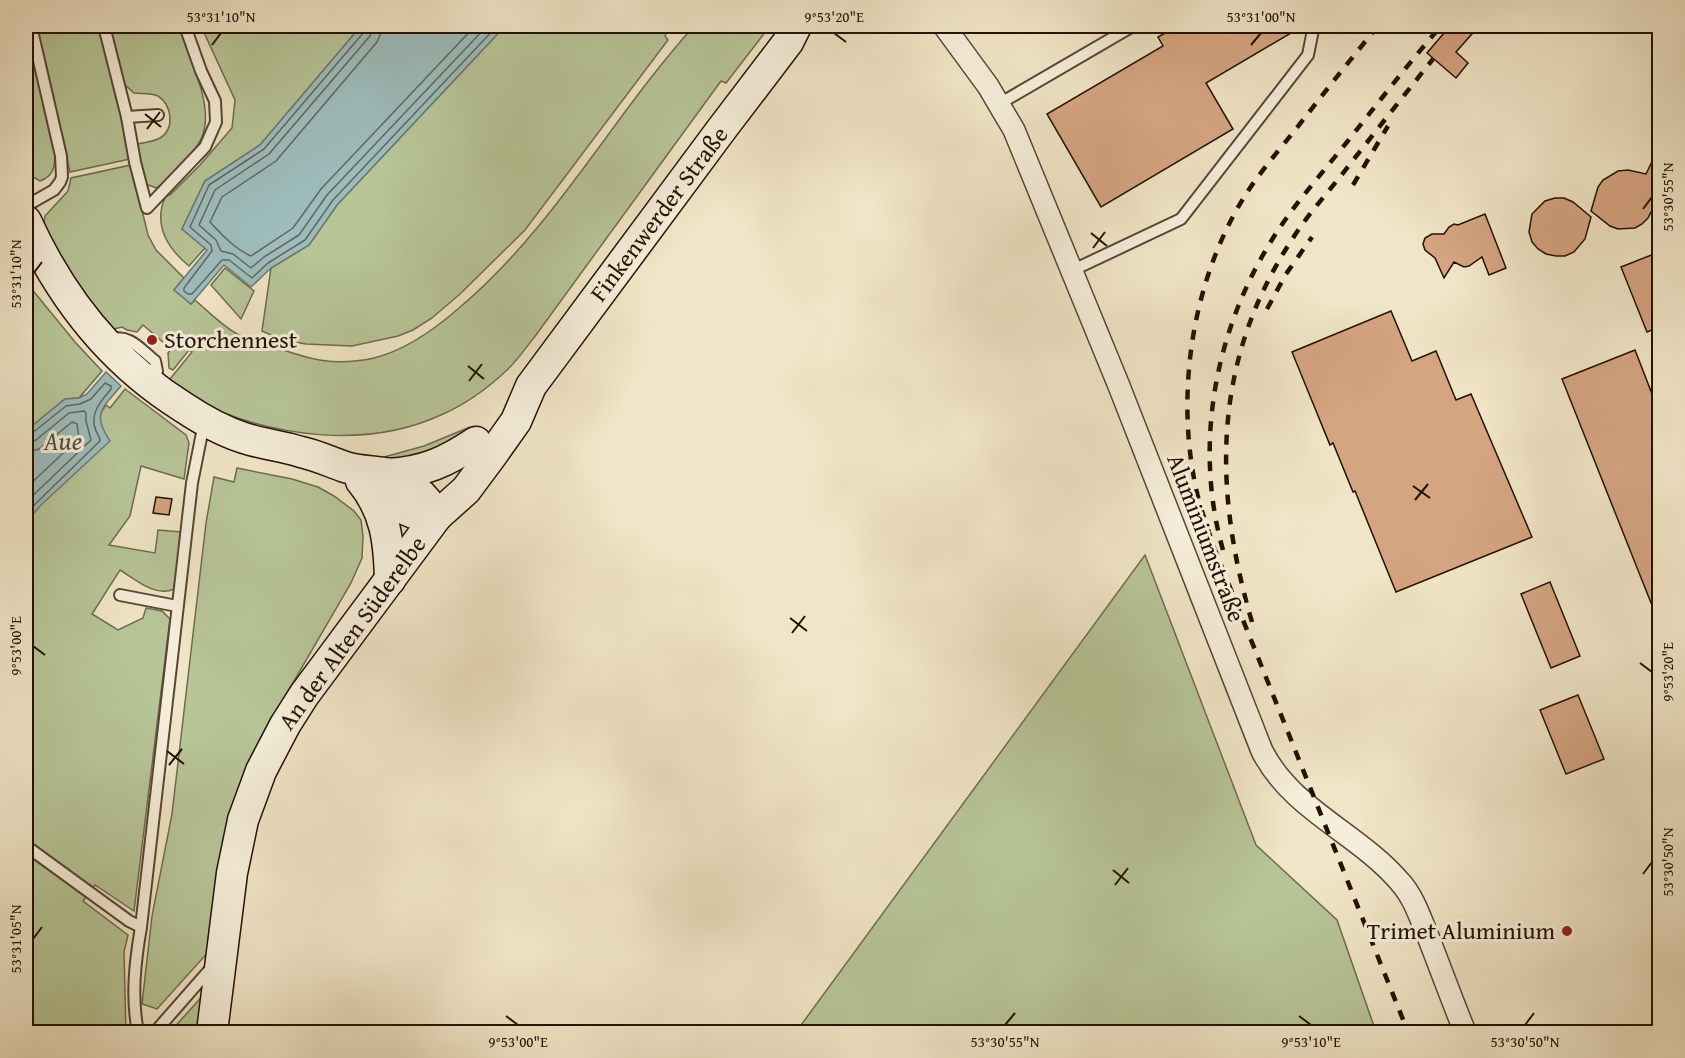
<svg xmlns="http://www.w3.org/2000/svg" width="1685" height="1058" font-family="'Gentium Book Plus',serif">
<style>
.green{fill:#b7c597;stroke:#6e6b4e;stroke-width:1.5}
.water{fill:#9dbdbc;stroke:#6d7872;stroke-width:1.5}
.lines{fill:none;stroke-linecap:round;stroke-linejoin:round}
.shore{stroke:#606760;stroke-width:1.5}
.building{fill:#d5a481;stroke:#241104;stroke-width:1.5}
.lane-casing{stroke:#574634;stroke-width:14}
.street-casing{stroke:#574634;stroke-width:24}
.secondary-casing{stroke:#241104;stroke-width:33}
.lane{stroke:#f5eeda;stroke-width:10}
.street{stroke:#f5eeda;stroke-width:21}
.secondary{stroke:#f5eeda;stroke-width:30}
.rail{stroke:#241104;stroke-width:4.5;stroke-dasharray:10 10;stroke-linecap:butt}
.ticks{fill:none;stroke:#241104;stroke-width:2}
.poi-dot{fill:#8f2418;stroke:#f5eeda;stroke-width:2}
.labels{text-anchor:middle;stroke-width:6;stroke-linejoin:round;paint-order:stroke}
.street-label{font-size:24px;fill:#241104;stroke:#f5eeda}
.poi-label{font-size:24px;fill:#241104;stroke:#f5eeda;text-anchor:start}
.water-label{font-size:26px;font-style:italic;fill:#4e4d44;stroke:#f5eeda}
.neatline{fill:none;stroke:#241104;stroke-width:2}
.ticks-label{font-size:15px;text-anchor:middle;fill:#241104}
</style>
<rect width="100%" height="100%" fill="#f0e5c6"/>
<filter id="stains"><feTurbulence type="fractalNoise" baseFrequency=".00333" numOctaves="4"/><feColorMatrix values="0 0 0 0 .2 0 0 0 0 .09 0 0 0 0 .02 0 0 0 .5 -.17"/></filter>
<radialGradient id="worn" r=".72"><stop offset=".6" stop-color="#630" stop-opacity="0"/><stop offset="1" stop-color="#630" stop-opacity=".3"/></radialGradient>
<g class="green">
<polygon points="35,26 102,26 130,159 70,172"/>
<path d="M110,26H179C188,57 215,105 202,137C194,155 173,172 160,186L156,188L146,184L136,144C144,143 153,142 160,138C175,129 172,105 158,96C151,93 141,94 134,93L123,83Z"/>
<path d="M201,26H361L260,145L205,181L182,229L205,248L189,266C166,247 153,223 166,195H170L200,165L232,128L235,100Z"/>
<polygon points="505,26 670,26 665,36 668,40 525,230 460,294 432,318 413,330 398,336 352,346 306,344 283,340 262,331 271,268 309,245 337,205"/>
<path d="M694,26H770L726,83L721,81L536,335C527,346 518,360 507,370C489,387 466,404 443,414C367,450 272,437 198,402C189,397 180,390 171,384L170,379L192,352L189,350L173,370L169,368L168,353L171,349L143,325L137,332L127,330L122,327L114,329L97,313L43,230L45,216L68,191L71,178L131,165L148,235L156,250L184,278L174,290L191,304L195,300C209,312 224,328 241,336C248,339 256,340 263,343C304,357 329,368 374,358C406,350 434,330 459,308C554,228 612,117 694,26Z"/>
<path d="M30,38L55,153C55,166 54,176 40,181L26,173V39Z"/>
<polygon points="225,268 254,291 241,319 211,285"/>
<polygon points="26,282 75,342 102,371 79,398 65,399 26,431"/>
<path d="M125,389L186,435L189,443L184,479L141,466L130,516L109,545L155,553L158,530L181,532L174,589C156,598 135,579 120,570L92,614L118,630L143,618L146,608L162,611L170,619L134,911L95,885L83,901L128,935L124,952L126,1032H26V522L101,428C99,418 100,412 106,405L110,408Z"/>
<polygon points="470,427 454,446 428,459 377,459 424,446"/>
<polygon points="237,468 292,479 318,487 334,496 354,511 361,520 363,536 362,558 351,583 269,724 212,948 157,1009 142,1004 152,916 172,814 206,523 214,477 234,482"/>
<polygon points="1145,555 1256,845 1337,920 1376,1032 796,1032"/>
<polygon points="207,991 201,1032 170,1032"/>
</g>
<g class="water">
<polygon points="361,26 505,26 337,205 309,245 271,268 251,287 224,265 191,304 174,290 207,250 182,229 205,181 260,145"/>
<path d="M106,372L121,386C103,408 91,413 110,441L41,505L26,522V431L65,399L79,398L87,394Z"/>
</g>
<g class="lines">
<g class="shore">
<polyline points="365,26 364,32 264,149 209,185 190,227 211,245 212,251 184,288 184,291 188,294 192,294 222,260 229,260 252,278 268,263 305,240 333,200 497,26"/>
<polyline points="373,26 370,36 269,154 215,190 199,225 216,240 221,251 233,254 251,268 264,257 299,235 327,195 487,26"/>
<path d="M382,26L381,33L377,42L276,161L222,197L210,222C222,235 235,249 251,256L293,228L321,189L475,26"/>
<path d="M26,435L31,434L66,406L80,404L91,399L105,383L111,386V389C102,400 90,412 95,428C96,433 100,436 100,441L26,513"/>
<polyline points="26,443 36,440 69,413 84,411 86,413 86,421 91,440 26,502"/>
<polyline points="26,452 39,449 72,422 77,424 79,438 26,488"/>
</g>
</g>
<g class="building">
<polygon points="1177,26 1303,26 1206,83 1233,129 1101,207 1047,114 1163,46 1158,37"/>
<polygon points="1450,26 1479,26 1456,52 1468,63 1456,78 1427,53"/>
<polygon points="1659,147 1659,184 1655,183 1655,204 1648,218 1642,224 1635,228 1618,229 1610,226 1591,211 1598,187 1603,180 1618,171 1628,170 1646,174"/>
<polygon points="1555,198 1564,198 1573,202 1591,217 1585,239 1574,252 1565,256 1556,256 1546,254 1538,249 1532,242 1529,232 1532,214 1545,201"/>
<polygon points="1485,214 1506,268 1489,275 1482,257 1469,266 1464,267 1454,262 1444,278 1435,258 1425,250 1423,244 1425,238 1432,234 1444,234 1449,227 1454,224 1458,225"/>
<polygon points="1659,252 1659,327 1647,332 1621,267"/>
<polygon points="1391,311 1412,361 1436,351 1456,400 1471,394 1532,537 1396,592 1355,491 1353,492 1333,443 1330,445 1292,352"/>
<polygon points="1635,350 1659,412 1659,623 1562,379"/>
<polygon points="156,497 172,499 169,515 153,513"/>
<polygon points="1550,582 1580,656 1551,668 1521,594"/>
<polygon points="1578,695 1604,759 1566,774 1540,710"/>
</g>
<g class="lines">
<defs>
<g id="lane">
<polyline points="104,26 127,117 135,162 147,208 205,147 216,122 215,101 201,71 185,26"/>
<polyline points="999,104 1133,26"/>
<polyline points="127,117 158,115"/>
<polyline points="26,206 54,190 60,182 62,177 61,156 31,26"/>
<polyline points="1071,271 1181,219 1308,55 1313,30 1310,26"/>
<path d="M110,340C129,333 141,350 155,361L157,371L154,381"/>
<polyline points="120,595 177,606"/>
<polyline points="26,846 129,921 141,927"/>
<path d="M138,1032C131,997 135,962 141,927L192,483L204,423"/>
<polyline points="155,1032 212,967"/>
</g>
<path id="street" d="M944,26L988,86L1014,130L1119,386L1262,751C1292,810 1358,833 1400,882C1413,896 1420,917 1427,934C1440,967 1452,1000 1465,1032"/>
<g id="secondary">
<path d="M26,221C61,298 111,362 183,407C201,419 222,431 244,438C262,444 282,446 301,452C316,455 330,462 345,467C357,471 372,471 385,473C407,478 426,497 437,516"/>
<path d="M388,474C424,472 446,462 476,442"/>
<path d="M361,481C386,511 389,542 390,580"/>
<path d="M367,485C389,500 409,518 437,516"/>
<polyline points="212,1032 232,873 243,820 261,771 285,725 304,695 437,516 466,490 492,455 516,421 531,386 721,130 788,42 796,26"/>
</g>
</defs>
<use href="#lane" class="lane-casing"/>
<use href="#street" class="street-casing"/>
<use href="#secondary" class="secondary-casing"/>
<use href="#lane" class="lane"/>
<use href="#street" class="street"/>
<use href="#secondary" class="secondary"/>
<g class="rail">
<path d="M1378,26C1350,60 1323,94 1296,129C1279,150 1261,171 1246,194C1191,281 1174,398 1198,497C1202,513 1208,529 1213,545L1408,1032"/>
<polyline points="1353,185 1388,126"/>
<polyline points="1267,309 1286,274 1312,237"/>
<path d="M1223,550C1194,448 1214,337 1267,248C1289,210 1319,177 1347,142C1378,103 1408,64 1441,26"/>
<path d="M1252,622C1212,486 1213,359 1293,238C1307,216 1324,197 1340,177C1371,137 1402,98 1433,59"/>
</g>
</g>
<path class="ticks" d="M834,33L846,42M212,45L221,33M1251,45L1261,33M145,114L161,127M147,129L160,112M1643,209L1652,197M1091,233L1107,246M1093,248L1105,232M33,274L42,262M468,366L484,379M469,381L482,364M1413,486L1430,498M1415,500L1428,484M790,618L807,631M792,633L805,616M33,646L45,655M1640,663L1652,672M167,751L184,764M169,765L182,749M1113,870L1129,883M1643,874L1652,862M1115,885L1128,868M33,939L42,927M506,1016L518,1025M1299,1016L1311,1025M1005,1025L1015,1013M1525,1025L1534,1013"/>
<g class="poi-dot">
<circle cx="152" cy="340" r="6"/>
<circle cx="1567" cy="931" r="6"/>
</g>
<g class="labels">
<g class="street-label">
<text transform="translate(659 214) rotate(-53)" y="8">Finkenwerder Straße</text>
<text transform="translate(1206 538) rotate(69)" y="8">Aluminiumstraße</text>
<text transform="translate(352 633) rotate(-54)" y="8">An der Alten Süderelbe</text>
</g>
<g class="poi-label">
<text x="164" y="348">Storchennest</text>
<text x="1555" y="939" text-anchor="end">Trimet Aluminium</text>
</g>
<g class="water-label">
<text x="63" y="450">Aue</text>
</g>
</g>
<rect width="1685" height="1058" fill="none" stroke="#f0e5c6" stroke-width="66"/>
<rect x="33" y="33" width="1619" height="992" class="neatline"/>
<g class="ticks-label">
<text x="221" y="22">53°31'10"N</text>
<text x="834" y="22">9°53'20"E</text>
<text x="1261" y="22">53°31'00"N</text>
<text transform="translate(1668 197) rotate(-90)" y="5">53°30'55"N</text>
<text transform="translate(16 274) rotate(-90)" y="5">53°31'10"N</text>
<text transform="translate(16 646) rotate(-90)" y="5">9°53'00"E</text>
<text transform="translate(1668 672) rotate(-90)" y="5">9°53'20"E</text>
<text transform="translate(1668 862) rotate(-90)" y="5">53°30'50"N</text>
<text transform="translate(16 939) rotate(-90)" y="5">53°31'05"N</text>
<text x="518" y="1047">9°53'00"E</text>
<text x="1005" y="1047">53°30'55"N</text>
<text x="1311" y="1047">9°53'10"E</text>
<text x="1525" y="1047">53°30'50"N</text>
</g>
<rect width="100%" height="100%" filter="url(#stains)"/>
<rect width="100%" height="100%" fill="url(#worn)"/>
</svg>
